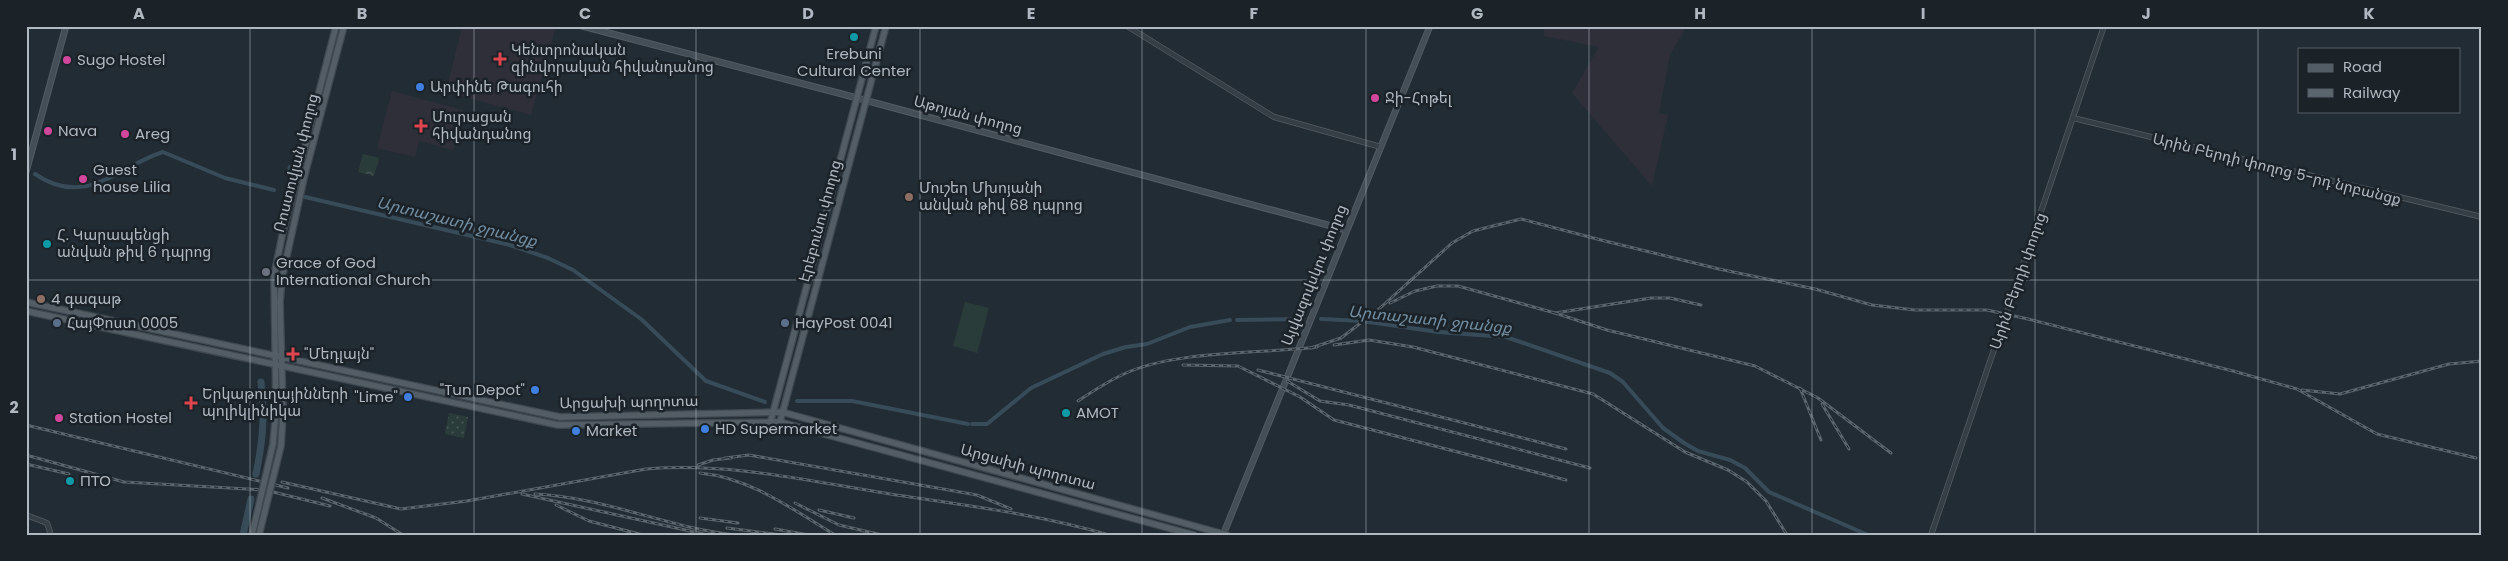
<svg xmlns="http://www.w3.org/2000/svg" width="2508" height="561" font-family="Poppins,'Noto Sans Armenian',sans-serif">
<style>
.medical{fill:#2f2f3a}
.grass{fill:url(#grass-dots)}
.forest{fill:url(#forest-crowns)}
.pitch{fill:#2a3c39}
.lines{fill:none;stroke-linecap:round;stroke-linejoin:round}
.canal{stroke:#374b59;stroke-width:4}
.river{stroke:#374b59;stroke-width:7}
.tertiary-casing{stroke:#535c63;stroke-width:6}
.secondary-casing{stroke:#535c63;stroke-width:7}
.primary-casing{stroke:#3f474f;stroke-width:8}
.tertiary{stroke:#353e45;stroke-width:4.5}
.secondary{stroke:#444e57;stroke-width:5}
.primary{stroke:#535d65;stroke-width:5.5}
.rail-casing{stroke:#5a656e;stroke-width:3}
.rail{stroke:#1b2329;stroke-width:1;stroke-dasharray:4;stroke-linecap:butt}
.primary-bridge-casing{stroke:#3f474f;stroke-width:8;stroke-linecap:butt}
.primary-bridge{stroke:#535d65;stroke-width:5.5}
.grid{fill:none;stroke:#b0b9c2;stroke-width:1;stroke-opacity:0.55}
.culture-dot{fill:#0f9aa8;stroke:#1b2329;stroke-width:2}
.health-dot{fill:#e0444e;stroke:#1b2329;stroke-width:2}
.hotel-dot{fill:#d1479c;stroke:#1b2329;stroke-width:2}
.shop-dot{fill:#3f7fe0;stroke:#1b2329;stroke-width:2}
.education-dot{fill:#8d6e63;stroke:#1b2329;stroke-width:2}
.worship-dot{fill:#6b7280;stroke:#1b2329;stroke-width:2}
.service-dot{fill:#5c6f8a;stroke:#1b2329;stroke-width:2}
.labels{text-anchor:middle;stroke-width:5;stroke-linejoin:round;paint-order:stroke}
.poi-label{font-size:15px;fill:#b0b9c2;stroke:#1b2329;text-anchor:start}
.street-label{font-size:15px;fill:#b0b9c2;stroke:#1b2329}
.water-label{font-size:16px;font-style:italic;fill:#738ea2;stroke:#1b2329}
.neatline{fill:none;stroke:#b0b9c2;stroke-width:2}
.grid-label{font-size:16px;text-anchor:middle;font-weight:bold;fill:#b0b9c2}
</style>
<defs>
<pattern id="grass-dots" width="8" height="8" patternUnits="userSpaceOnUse" patternTransform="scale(1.25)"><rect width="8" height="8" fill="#2a3c39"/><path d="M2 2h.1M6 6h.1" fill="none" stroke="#465654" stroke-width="1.8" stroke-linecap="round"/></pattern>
<pattern id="forest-crowns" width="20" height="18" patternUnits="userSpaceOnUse" patternTransform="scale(1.25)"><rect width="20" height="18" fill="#2a3c39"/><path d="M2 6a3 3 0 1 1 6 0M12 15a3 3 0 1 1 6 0" fill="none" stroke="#465654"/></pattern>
</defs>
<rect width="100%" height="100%" fill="#222c34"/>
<g class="medical">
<polygon points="462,26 556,26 531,115 446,92"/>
<polygon points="1532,26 1687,26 1670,55 1659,113 1668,115 1652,186 1572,93 1599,47 1544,36 1544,29"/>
<polygon points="392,91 463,110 453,150 419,141 415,157 377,148"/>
</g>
<polygon class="grass" points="449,413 468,417 464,438 445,434"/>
<polygon class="forest" points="363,154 379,158 374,176 358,172"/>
<polygon class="pitch" points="965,302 989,308 977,353 953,346"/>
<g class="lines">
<g class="canal">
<path d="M35,174C86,209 118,166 163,152L225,178L274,190"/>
<polyline points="305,197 510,245 548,258 573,270 641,319 706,381 765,402"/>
<polyline points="1321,319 1362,321 1438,332 1506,337 1610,373 1623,382 1663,428 1684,443 1698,451 1730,460 1745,468 1769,492 1868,535"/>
<polyline points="1237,320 1302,319"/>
<polyline points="797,401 852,401 968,424"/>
<polyline points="972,424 987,424 1031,388 1103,354 1126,347 1147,344 1190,327 1230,320"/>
</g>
<g class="river">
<polyline points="290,172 291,168"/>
<path d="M256,474C263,440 265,416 261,382"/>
<polyline points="243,535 251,499"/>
</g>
<defs>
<g id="tertiary">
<polyline points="1127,26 1274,117 1381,147"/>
<polyline points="2073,118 2482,217"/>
<polyline points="26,515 47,523 51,535"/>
<polyline points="1931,535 2104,26"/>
</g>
<g id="secondary">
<polyline points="582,26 842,94 1346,230"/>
<polyline points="26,172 66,26"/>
<polyline points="1223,535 1430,26"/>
</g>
<g id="primary">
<polyline points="26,302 560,417 782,412 1227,535"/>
<polyline points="26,311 558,425 780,422 1194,535"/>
<polyline points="276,410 274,276 282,236 336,26"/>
<polyline points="283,414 280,302 282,278 305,174 344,26"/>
<polyline points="771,420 876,26"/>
<polyline points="780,422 886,26"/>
</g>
</defs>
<use href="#tertiary" class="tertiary-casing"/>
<use href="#secondary" class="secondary-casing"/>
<use href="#primary" class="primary-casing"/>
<use href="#tertiary" class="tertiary"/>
<use href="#secondary" class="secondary"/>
<use href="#primary" class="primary"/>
<defs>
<g id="rail">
<polyline points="1390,303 1415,291 1437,286 1458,286 1555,313 1651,298 1670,298 1701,305"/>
<polyline points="1555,313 1607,330 1755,366 1818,398 1891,453"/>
<polyline points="1334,345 1369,340 1413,347 1593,394 1685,452 1728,470 1747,482 1766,501 1787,535"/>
<polyline points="1311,348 1341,338 1379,309 1452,243 1473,231 1521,219 1601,240 1719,269 1815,289 1872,305 1915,310 1987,310 2028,319 2233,371 2297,389 2377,434 2476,458"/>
<polyline points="1183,365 1238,366 1300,397 1334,420 1566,480"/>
<polyline points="1258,370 1566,449"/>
<polyline points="1287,381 1320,401 1349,405 1590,468"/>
<polyline points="1800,388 1821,440"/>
<polyline points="2302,390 2340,394 2449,364 2482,361"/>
<path d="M1078,401C1093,391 1108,381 1124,374C1175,350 1260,354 1317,347"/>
<polyline points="1822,404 1849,449"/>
<polyline points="26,425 288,488"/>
<polyline points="26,455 124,482 265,490 330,506"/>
<polyline points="725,458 749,455 960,492 977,495 1011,509"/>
<polyline points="26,464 69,474"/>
<polyline points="698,465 713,460 731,458"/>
<path d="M700,473C751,478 792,509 835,535"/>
<path d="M282,482L401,509L467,501L646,469C728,462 809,481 890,494C963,505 1038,514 1109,535"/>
<polyline points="522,494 708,535"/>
<path d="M535,494C604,497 668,528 736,535"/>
<polyline points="322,498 376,518 403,535"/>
<polyline points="795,503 839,525 882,535"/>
<polyline points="556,505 589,521 643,535"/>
<polyline points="819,510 854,518"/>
<polyline points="700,518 738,523"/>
<polyline points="727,528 782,535"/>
<polyline points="775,529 809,535"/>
</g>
</defs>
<use href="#rail" class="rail-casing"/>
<use href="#rail" class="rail"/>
<defs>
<g id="primary-bridge">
<polyline points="252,535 273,444 276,410"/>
<polyline points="259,535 281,446 283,414"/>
</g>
</defs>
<use href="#primary-bridge" class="primary-bridge-casing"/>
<use href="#primary-bridge" class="primary-bridge"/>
</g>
<path class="grid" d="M250,26V535M474,26V535M696,26V535M920,26V535M1142,26V535M1366,26V535M1589,26V535M1812,26V535M2035,26V535M2258,26V535M26,280H2482"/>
<g class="culture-dot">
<circle cx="854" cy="37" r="5"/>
<circle cx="47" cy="244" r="5"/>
<circle cx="1066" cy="413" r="5"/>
<circle cx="70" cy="481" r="5"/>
</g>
<g class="health-dot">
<path d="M497.5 51.5h5v5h5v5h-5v5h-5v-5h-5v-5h5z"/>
<path d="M418.5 118.5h5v5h5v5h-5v5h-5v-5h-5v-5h5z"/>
<path d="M290.5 346.5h5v5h5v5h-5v5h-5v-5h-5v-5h5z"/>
<path d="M188.5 395.5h5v5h5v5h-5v5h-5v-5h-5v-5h5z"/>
</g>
<g class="hotel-dot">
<circle cx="67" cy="60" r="5"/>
<circle cx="1375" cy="98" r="5"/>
<circle cx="48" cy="131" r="5"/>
<circle cx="125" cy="134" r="5"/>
<circle cx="83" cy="179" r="5"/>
<circle cx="59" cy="418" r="5"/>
</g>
<g class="shop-dot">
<circle cx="420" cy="87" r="5"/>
<circle cx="535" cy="390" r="5"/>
<circle cx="408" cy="397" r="5"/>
<circle cx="705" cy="429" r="5"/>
<circle cx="576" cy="431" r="5"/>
</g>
<g class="education-dot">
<circle cx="909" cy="197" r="5"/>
<circle cx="41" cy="299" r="5"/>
</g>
<circle class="worship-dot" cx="266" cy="272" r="5"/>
<g class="service-dot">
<circle cx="57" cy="323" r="5"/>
<circle cx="785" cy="323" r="5"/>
</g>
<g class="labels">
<g class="poi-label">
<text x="511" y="55">Կենտրոնական<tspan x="511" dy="17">զինվորական հիվանդանոց</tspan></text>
<text x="854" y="59" text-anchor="middle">Erebuni<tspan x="854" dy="17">Cultural Center</tspan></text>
<text x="77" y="65">Sugo Hostel</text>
<text x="430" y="92">Արփինե Թագուհի</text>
<text x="1385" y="103">Ջի-Հոթել</text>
<text x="432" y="122">Մուրացան<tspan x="432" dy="17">հիվանդանոց</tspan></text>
<text x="58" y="136">Nava</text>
<text x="135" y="139">Areg</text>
<text x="93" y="175">Guest<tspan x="93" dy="17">house Lilia</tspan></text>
<text x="919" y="193">Մուշեղ Մխոյանի<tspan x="919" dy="17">անվան թիվ 68 դպրոց</tspan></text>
<text x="57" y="240">Հ. Կարապենցի<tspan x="57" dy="17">անվան թիվ 6 դպրոց</tspan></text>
<text x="276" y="268">Grace of God<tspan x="276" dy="17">International Church</tspan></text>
<text x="51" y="304">4 գագաթ</text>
<text x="67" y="328">ՀայՓոստ 0005</text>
<text x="795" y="328">HayPost 0041</text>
<text x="304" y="359">"Մեդլայն"</text>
<text x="525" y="395" text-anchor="end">"Tun Depot"</text>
<text x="202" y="399">Երկաթուղայինների<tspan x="202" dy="17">պոլիկլինիկա</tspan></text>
<text x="398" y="402" text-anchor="end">"Lime"</text>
<text x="1076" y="418">AMOT</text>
<text x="69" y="423">Station Hostel</text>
<text x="715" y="434">HD Supermarket</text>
<text x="586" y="436">Market</text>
<text x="80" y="486">ПТО</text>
</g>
<g class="street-label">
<text transform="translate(968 115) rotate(15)" y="5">Աթոյան փողոց</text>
<text transform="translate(296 163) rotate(-76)" y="5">Ռոստովյան փողոց</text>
<text transform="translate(2277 169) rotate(14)" y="5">Արին Բերդի փողոց 5-րդ նրբանցք</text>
<text transform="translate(820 221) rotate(-75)" y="5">Էրեբունու փողոց</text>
<text transform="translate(1314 275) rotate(-68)" y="5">Այվազովսկու փողոց</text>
<text transform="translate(2018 281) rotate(-71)" y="5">Արին Բերդի փողոց</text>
<text transform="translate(629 402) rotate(-1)" y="5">Արցախի պողոտա</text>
<text transform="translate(1028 467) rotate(15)" y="5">Արցախի պողոտա</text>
</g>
<g class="water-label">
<text transform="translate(457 221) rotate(14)" y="6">Արտաշատի ջրանցք</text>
<text transform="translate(1430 319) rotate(6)" y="6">Արտաշատի ջրանցք</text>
</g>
</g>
<rect width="2508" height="561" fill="none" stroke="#1b2329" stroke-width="55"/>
<rect x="2298" y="48" width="162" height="65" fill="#1b2329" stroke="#575f66"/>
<rect x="2308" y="64" width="25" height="8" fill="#535d65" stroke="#575f66"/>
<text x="2343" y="72" font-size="15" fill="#b0b9c2">Road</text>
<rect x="2308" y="89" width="25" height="8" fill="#5a656e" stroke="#575f66"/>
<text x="2343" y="98" font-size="15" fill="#b0b9c2">Railway</text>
<rect x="28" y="28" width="2452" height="506" class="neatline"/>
<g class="grid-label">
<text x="139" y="19">A</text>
<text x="362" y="19">B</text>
<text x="585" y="19">C</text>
<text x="808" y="19">D</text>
<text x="1031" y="19">E</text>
<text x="1254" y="19">F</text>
<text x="1477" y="19">G</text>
<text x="1700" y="19">H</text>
<text x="1923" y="19">I</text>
<text x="2146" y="19">J</text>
<text x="2369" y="19">K</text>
<text x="14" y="160">1</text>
<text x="14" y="413">2</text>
</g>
</svg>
